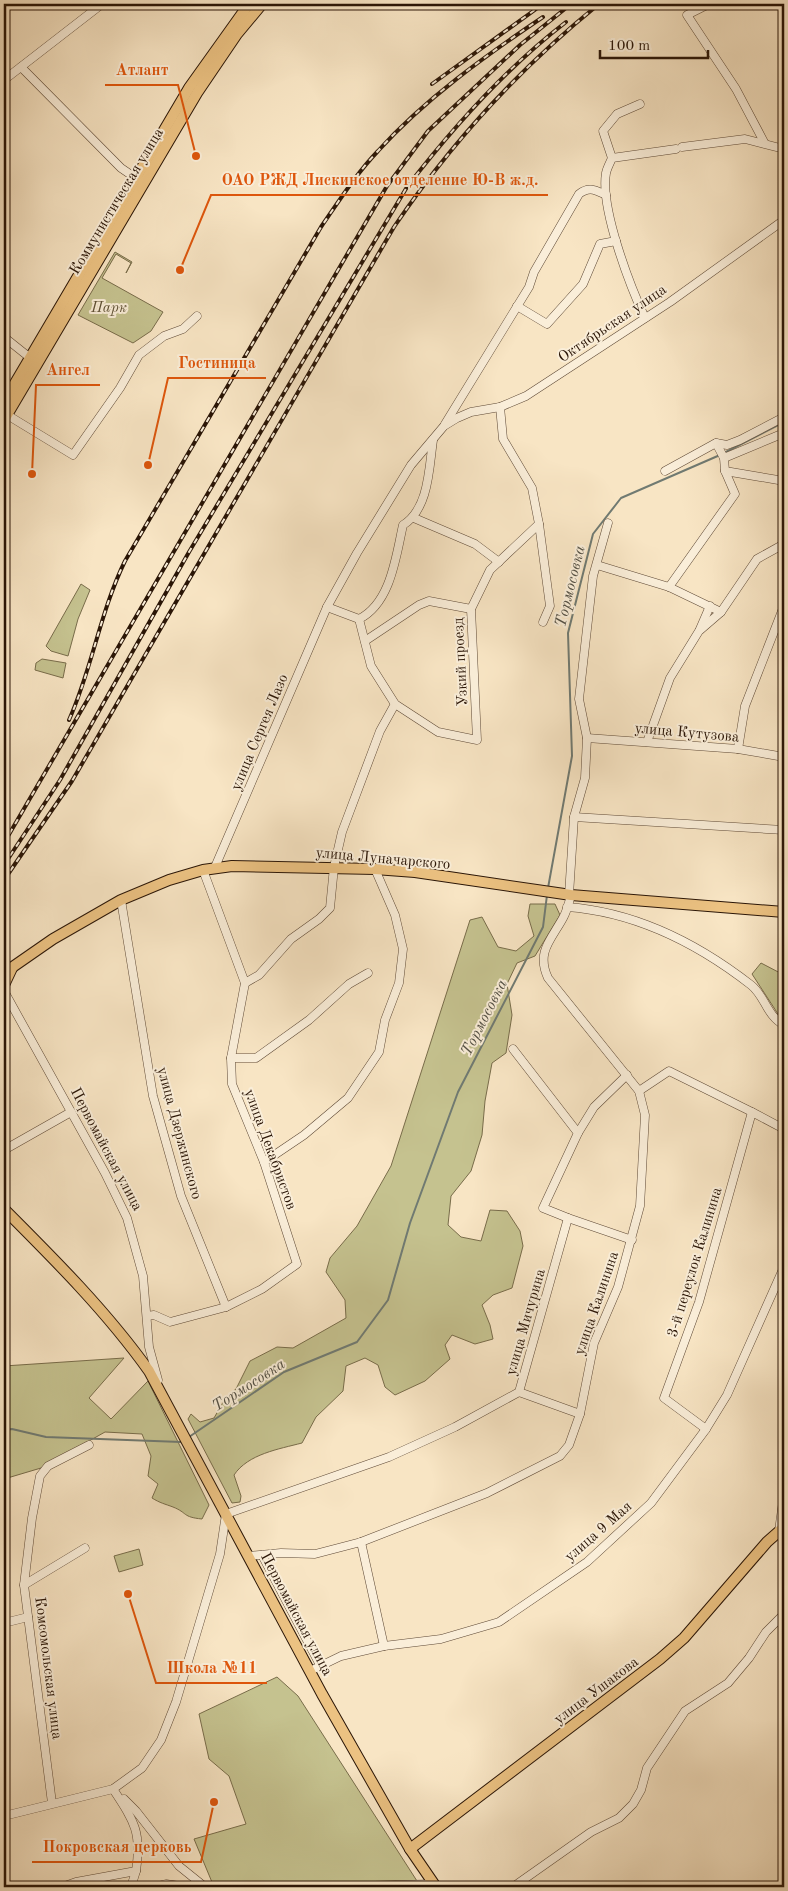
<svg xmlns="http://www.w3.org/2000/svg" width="788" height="1891" font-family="'Old Standard TT',serif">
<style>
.green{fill:#c5c28f;stroke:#786c4a}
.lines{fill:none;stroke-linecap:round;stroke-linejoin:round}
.stream{stroke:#707a72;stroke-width:2}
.minor-casing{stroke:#5e4936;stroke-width:9}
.major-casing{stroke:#2a1506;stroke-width:12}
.minor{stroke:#faeed9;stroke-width:8}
.major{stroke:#ecc282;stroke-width:10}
.rail-casing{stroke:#2a1506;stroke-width:4}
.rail{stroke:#faeed9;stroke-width:2;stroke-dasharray:5.5;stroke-linecap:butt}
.labels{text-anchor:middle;stroke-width:4;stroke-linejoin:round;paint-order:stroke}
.street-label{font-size:15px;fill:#2a1506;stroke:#faeed9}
.park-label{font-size:15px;font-style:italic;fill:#605236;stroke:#faeed9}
.water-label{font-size:16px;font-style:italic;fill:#535045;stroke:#faeed9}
.leader{fill:none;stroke:#de560c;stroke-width:2}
.callout-dot{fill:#de560c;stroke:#faeed9;stroke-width:2}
.callout-label{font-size:16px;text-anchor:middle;font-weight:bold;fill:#de560c;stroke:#faeed9;stroke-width:4;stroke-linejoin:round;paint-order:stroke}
</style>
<rect width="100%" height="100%" fill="#f8e5c4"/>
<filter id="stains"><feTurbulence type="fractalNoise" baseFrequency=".004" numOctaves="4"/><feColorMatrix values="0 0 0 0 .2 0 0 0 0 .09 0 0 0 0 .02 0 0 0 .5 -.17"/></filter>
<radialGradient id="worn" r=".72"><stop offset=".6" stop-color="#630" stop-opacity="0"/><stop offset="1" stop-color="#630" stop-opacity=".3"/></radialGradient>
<g class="green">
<polygon points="115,252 132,262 126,273 131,263 116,254 102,278 163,312 151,331 133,343 78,315"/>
<polygon points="81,584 90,590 78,619 68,656 51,651 46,646"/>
<polygon points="42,659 66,663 63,678 35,670 36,663"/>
<path d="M530,904H555L560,915L535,956L517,963L507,984L512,1015L506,1053L492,1063L485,1101L482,1135L471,1171L451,1196L448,1225L461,1237L481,1241L490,1210L507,1211L520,1231L523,1246L512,1288L493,1295L482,1305L490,1325L493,1339L475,1344L452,1335L445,1345L450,1359L425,1381L395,1395L385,1387L378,1365L365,1358L346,1366L343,1391L316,1417L302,1443C279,1449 248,1454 234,1475L241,1496L240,1502L232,1503L188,1419L191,1414L200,1422L214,1418L226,1397L236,1389L250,1361L277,1347L293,1348L346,1318L345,1300L326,1272L330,1258L357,1226L391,1166L470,920L482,917L498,947L516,951L534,936L528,916Z"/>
<polygon points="761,963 784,975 784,1017 778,1014 752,974"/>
<path d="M124,1358L89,1398L111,1419L148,1381L209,1505L202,1519C182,1517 188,1513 173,1507C165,1504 160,1503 152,1498L158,1484L148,1476L151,1456L142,1434L105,1432L41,1468L4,1479V1366Z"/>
<polygon points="139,1549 143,1565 119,1572 114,1556"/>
<polygon points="277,1677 298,1696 417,1881 214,1887 194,1839 246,1824 229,1776 209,1759 199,1714"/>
</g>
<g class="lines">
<g class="stream">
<polyline points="724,453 784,422"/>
<polyline points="548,888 572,756 568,633 593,534 621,498 720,455"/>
<polyline points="4,1430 12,1429 46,1437 181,1442 183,1441"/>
<polyline points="189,1437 284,1372 357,1342 388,1300 410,1223 458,1092 543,927 547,895"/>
</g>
<defs>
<g id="minor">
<polyline points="709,4 687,15 736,89 764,142"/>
<polyline points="781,4 784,10"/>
<polyline points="21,67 121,168 140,181"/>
<polyline points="4,80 102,4"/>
<polyline points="682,147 745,139 784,149"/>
<polyline points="612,158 603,131 617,114 640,104"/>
<polyline points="517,306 547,324 583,284 600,244 616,241"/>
<path d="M645,318C630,286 600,208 606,173C607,168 610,163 612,158L676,149"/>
<polyline points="4,337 34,361"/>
<polyline points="4,413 73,455 120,388 139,355 164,336 183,329 197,316"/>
<path d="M445,424L529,287L534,272L579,194C589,186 595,190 606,195"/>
<polyline points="716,443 724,458 725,471 784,481"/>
<polyline points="724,458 784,433"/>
<polyline points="665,471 716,443 727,445 740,440 784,417"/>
<polyline points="414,518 475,544 499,562"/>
<polyline points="539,524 550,606 543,622"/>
<polyline points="597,565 669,587 721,612"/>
<polyline points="669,587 735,494 725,471"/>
<path d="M327,607L359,619C391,603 396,556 403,525C429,509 429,468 433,440"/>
<polyline points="359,619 371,666 395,704 438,732 477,740 471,609 490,570 539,524 532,488 503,439 500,407"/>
<polyline points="700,629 710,606"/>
<polyline points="365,641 419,605 429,601 471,609"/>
<polyline points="587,738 738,749 784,757"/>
<polyline points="647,742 670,678 699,631 721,612 757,559 784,544"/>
<polyline points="738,749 745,706 784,606"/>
<polyline points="574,817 784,830"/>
<polyline points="215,867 327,607 357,553 411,465 444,426 457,418 471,412 500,407 526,396 670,302 784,220"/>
<polyline points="569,895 574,817 585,778 587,738 579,699 593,576 608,523"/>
<polyline points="121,900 153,1096 181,1196 226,1307"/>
<path d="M567,907C636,912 697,943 751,985C765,996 766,1015 784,1025"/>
<polyline points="245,983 259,975 291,939 319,919 330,908 334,867 342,832 380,731 395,704"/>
<polyline points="4,991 105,1173 127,1218 143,1276 149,1347 158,1380"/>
<polyline points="231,1058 256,1058 309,1020 349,984 368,973"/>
<polyline points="639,1091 669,1071 752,1112"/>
<polyline points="578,1133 594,1107 627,1075"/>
<polyline points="4,1150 71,1112"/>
<polyline points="264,1162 304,1135 348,1098 379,1052 385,1020 399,983 403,949 395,915 375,869"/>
<polyline points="568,1218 632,1240"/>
<polyline points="147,1316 154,1315 170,1322 226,1307 262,1289 297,1264 264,1162 232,1084 231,1058 245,983 203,870"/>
<polyline points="519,1392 580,1414"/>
<polyline points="706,1429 664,1398 699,1302 752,1112 784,1129"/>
<polyline points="784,1494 779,1531 784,1543"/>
<polyline points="361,1542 384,1646"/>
<polyline points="262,1555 320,1665"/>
<path d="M249,1556L281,1553L315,1554L361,1542L487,1493L560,1456L569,1445L580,1414L594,1343L618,1287L640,1206L645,1115L639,1091L548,978C536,952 551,940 563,918C567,911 569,903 571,895"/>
<polyline points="24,1585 85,1548"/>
<polyline points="4,1623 28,1617"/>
<polyline points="310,1671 341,1656 384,1646 441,1639 499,1622 587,1562 651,1503 706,1429 727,1395 784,1267"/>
<polyline points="124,1799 136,1811 179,1866 205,1887"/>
<polyline points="52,1803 24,1585 32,1518 40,1476 48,1466 89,1445"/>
<polyline points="4,1816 113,1789 142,1768 161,1740 176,1702 220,1554 226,1514 389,1457 455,1427 519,1392 568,1218 543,1208 578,1133 513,1049"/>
<path d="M62,1887L76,1882L136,1871C142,1832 134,1821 113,1789"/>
<polyline points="131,1887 136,1871"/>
<polyline points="154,1887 166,1884 186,1887"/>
<polyline points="316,1887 434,1884"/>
<polyline points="513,1887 591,1832 619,1818 633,1804 641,1790 647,1768 685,1711 728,1683 749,1658 766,1632 784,1614"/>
</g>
<g id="major">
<polyline points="4,402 189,88 249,4"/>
<polyline points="4,420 197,93 237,34 262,4"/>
<polyline points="4,973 53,939 121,900 169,880 203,870 232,866 375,869 415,872 571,895 784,912"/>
<polyline points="4,985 12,968"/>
<path d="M4,1209C55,1260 107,1312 149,1371L322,1694L410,1849L436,1887"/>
<polyline points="410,1849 660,1659 684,1638 767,1542 784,1527"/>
</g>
</defs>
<use href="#minor" class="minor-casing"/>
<use href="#major" class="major-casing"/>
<use href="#minor" class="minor"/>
<use href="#major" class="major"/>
<defs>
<g id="rail">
<polyline points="432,84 543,4"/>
<path d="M69,720C92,669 100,612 125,561L321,227C339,201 356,174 378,151C425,99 485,56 543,17"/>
<polyline points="4,843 387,186 428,131 520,45 571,4"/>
<path d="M4,865L60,780L189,552L407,187C454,126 505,69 566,22"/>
<path d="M4,880L72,781L394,227C451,143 521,67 599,4"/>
</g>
</defs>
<use href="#rail" class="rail-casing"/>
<use href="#rail" class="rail"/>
</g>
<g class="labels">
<g class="street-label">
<text transform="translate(116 201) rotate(-59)" y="5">Коммунистическая улица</text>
<text transform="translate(612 323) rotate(-34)" y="5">Октябрьская улица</text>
<text transform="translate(460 662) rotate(-93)" y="5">Узкий проезд</text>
<text transform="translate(259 732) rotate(-67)" y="5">улица Сергея Лазо</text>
<text transform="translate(687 732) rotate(5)" y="5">улица Кутузова</text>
<text transform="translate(383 858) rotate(5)" y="5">улица Луначарского</text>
<text transform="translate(180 1133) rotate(75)" y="5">улица Дзержинского</text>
<text transform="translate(107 1149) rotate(62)" y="5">Первомайская улица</text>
<text transform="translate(271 1149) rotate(70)" y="5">улица Декабристов</text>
<text transform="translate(694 1262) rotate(-73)" y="5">3-й переулок Калинина</text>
<text transform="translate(596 1303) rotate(-71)" y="5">улица Калинина</text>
<text transform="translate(525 1322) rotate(-74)" y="5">улица Мичурина</text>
<text transform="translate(598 1531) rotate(-41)" y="5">улица 9 Мая</text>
<text transform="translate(297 1614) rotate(62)" y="5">Первомайская улица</text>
<text transform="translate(49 1668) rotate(83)" y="5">Комсомольская улица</text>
<text transform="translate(596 1690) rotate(-37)" y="5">улица Ушакова</text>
</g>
<g class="park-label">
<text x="109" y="312">Парк</text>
</g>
<g class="water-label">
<text transform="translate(569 586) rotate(-76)" y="6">Тормосовка</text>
<text transform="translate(483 1017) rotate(-63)" y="6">Тормосовка</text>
<text transform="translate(248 1384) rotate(-33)" y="6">Тормосовка</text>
</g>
</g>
<path class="leader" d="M196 156L178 85H105M180 270L211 195H548M148 465L168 378H266M32 474L36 385H100M128 1594L156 1683H267M214 1802L201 1862H32"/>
<g class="callout-dot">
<circle cx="196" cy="156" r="5"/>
<circle cx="180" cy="270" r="5"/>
<circle cx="148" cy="465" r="5"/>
<circle cx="32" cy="474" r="5"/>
<circle cx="128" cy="1594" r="5"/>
<circle cx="214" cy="1802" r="5"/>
</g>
<g class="callout-label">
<text x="142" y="75">Атлант</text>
<text x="380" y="185">ОАО РЖД Лискинское отделение Ю-В ж.д.</text>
<text x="217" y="368">Гостиница</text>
<text x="68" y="375">Ангел</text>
<text x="212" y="1673">Школа №11</text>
<text x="117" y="1852">Покровская церковь</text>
</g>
<rect width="788" height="1891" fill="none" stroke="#f8e5c4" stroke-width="20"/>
<rect x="5" y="5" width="778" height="1881" fill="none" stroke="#2a1506" stroke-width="2.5"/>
<rect x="10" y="10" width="768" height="1871" fill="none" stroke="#2a1506"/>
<path d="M600 50v8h108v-8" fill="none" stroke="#2a1506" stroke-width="2.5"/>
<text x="608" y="50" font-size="15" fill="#2a1506" stroke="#faeed9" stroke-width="4" paint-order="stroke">100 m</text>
<rect width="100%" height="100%" filter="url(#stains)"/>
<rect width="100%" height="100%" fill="url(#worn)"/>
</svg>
